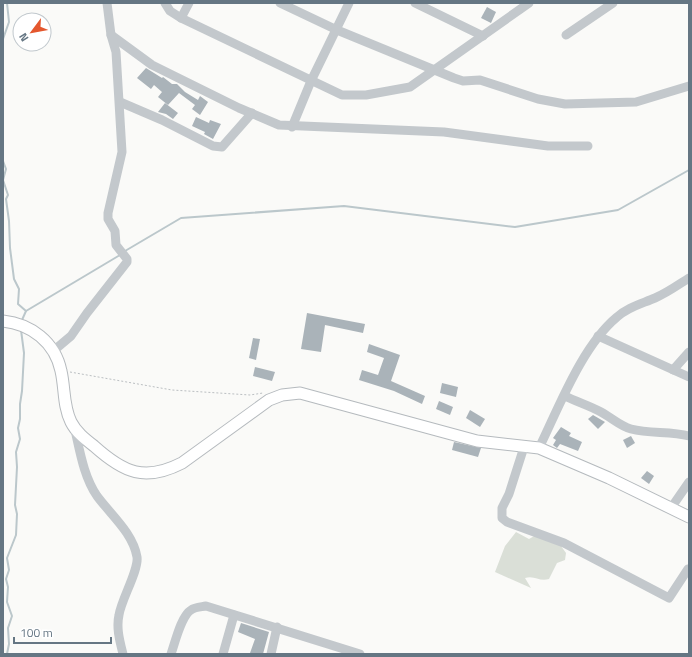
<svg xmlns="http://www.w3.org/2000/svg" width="692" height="657" font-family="'Titillium Web',sans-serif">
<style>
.green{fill:#dadfd7}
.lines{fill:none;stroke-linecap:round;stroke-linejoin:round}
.stream{stroke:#bbc7cb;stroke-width:2}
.building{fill:#aab3b9}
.major-casing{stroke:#b5babe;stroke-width:13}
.path{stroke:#bbbfc2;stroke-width:1;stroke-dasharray:2 2;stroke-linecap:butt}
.minor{stroke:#c3c8cc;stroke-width:9}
.major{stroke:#fff;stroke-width:11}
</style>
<rect width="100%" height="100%" fill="#fafaf8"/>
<path class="green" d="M516,532L529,539L536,535L561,546L566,553L565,560L557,563L549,579C539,582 535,575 525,578L531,588L495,572L505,546Z"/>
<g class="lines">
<g class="stream">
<polyline points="3,39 9,22 7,3"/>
<polyline points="3,161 6,169 3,180 8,195 6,199 9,221 10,248 14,279 19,289 18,304 26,311 22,320"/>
<polyline points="125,251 181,218 344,206 515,227 618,210 689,170"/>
<polyline points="26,311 120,255"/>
<polyline points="7,654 9,644 8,628 12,616 7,602 8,587 6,579 9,570 7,558 16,535 17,514 15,505 17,467 16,452 20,439 18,428 20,419 20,404 22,391 24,353 21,330"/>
</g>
</g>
<g class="building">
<polygon points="487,7 496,12 491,23 481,18"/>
<polygon points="146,68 162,78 163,77 172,84 177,84 185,92 198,100 200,96 208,102 200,115 192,109 195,105 179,93 168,105 158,97 162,92 154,85 151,89 137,78"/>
<polygon points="165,103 178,113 173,119 166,114 158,112"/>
<polygon points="196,117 209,123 210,120 221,124 213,139 204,134 205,132 192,126"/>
<polygon points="307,313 365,324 363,333 325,325 321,352 301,349"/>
<polygon points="253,338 260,339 256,360 249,358"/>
<polygon points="369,344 400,355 391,381 425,396 422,404 394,391 359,380 362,370 378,375 384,358 367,352"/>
<polygon points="255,367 275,372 272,381 253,376"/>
<polygon points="442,383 458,387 456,397 440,393"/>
<polygon points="439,401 453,407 450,415 436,409"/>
<polygon points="470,410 485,419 480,427 466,418"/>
<polygon points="593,415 605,422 598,429 588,419"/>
<polygon points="561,427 571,433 569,436 582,442 578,451 560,444 557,448 553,445 556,440 553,438"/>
<polygon points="631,436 635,443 627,448 623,440"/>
<polygon points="454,442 481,448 478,457 452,450"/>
<polygon points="647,471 654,476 649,484 641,478"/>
<polygon points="241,623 269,632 263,654 250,653 255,639 238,632"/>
</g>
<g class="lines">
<defs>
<path id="major" d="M3,321C31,324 55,342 61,371C65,388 63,406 71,422C76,432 85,439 94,446C124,473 145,482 182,463L269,400L282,395L300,393L477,441L539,448L609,478L689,517"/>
</defs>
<use href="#major" class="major-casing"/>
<polyline class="path" points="70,372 172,390 250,395 263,393"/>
<g class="minor">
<polyline points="165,3 170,11 181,18 342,95 366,95 410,87 529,3"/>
<polyline points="280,3 337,30 454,78 463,81 480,80 538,99 565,104 636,102 689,86"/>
<polyline points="415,3 483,36"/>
<polyline points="181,18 189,3"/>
<polyline points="111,35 152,65 239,108 279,125 444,132 548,146 588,146"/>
<polyline points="566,35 613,3"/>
<polyline points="120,102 162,120 213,146 222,147 252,113"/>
<polyline points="292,127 311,81 349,3"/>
<polyline points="598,336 689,377"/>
<polyline points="52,352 71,336 87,313 127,262 127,259 116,245 115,231 108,219 108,213 122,152 116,52 111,35 107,3"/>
<polyline points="673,370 689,352"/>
<path d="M565,396C577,402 590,406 601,412C612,418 620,426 631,429C650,434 670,431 689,436"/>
<path d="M75,430C80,452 84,477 97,496C111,515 133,533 137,557C139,570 121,600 119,615C116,628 120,642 123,654"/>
<polyline points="524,447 509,494 502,508 502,518 507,522 564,543 669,598 688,569"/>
<path d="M539,448C559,407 582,346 617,317C628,307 641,304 655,298C667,293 678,285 689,278"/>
<polyline points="671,508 689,482"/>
<path d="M171,654C175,643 181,616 191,610C195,607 201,607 206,606L360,654"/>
<polyline points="223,654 234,615"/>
<polyline points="271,654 277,627"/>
</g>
<use href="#major" class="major"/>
</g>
<rect width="692" height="657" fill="none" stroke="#657683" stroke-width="8"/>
<g transform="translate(32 32) rotate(238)"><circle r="19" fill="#ffffff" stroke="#c1c8cd"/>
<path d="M0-3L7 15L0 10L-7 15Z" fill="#e4572e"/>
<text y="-6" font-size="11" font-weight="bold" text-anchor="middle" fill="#657683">N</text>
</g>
<path d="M14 637v6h97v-6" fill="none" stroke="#657683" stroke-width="2"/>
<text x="20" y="637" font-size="12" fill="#657683" stroke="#ffffff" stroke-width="3" paint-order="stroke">100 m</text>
</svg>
